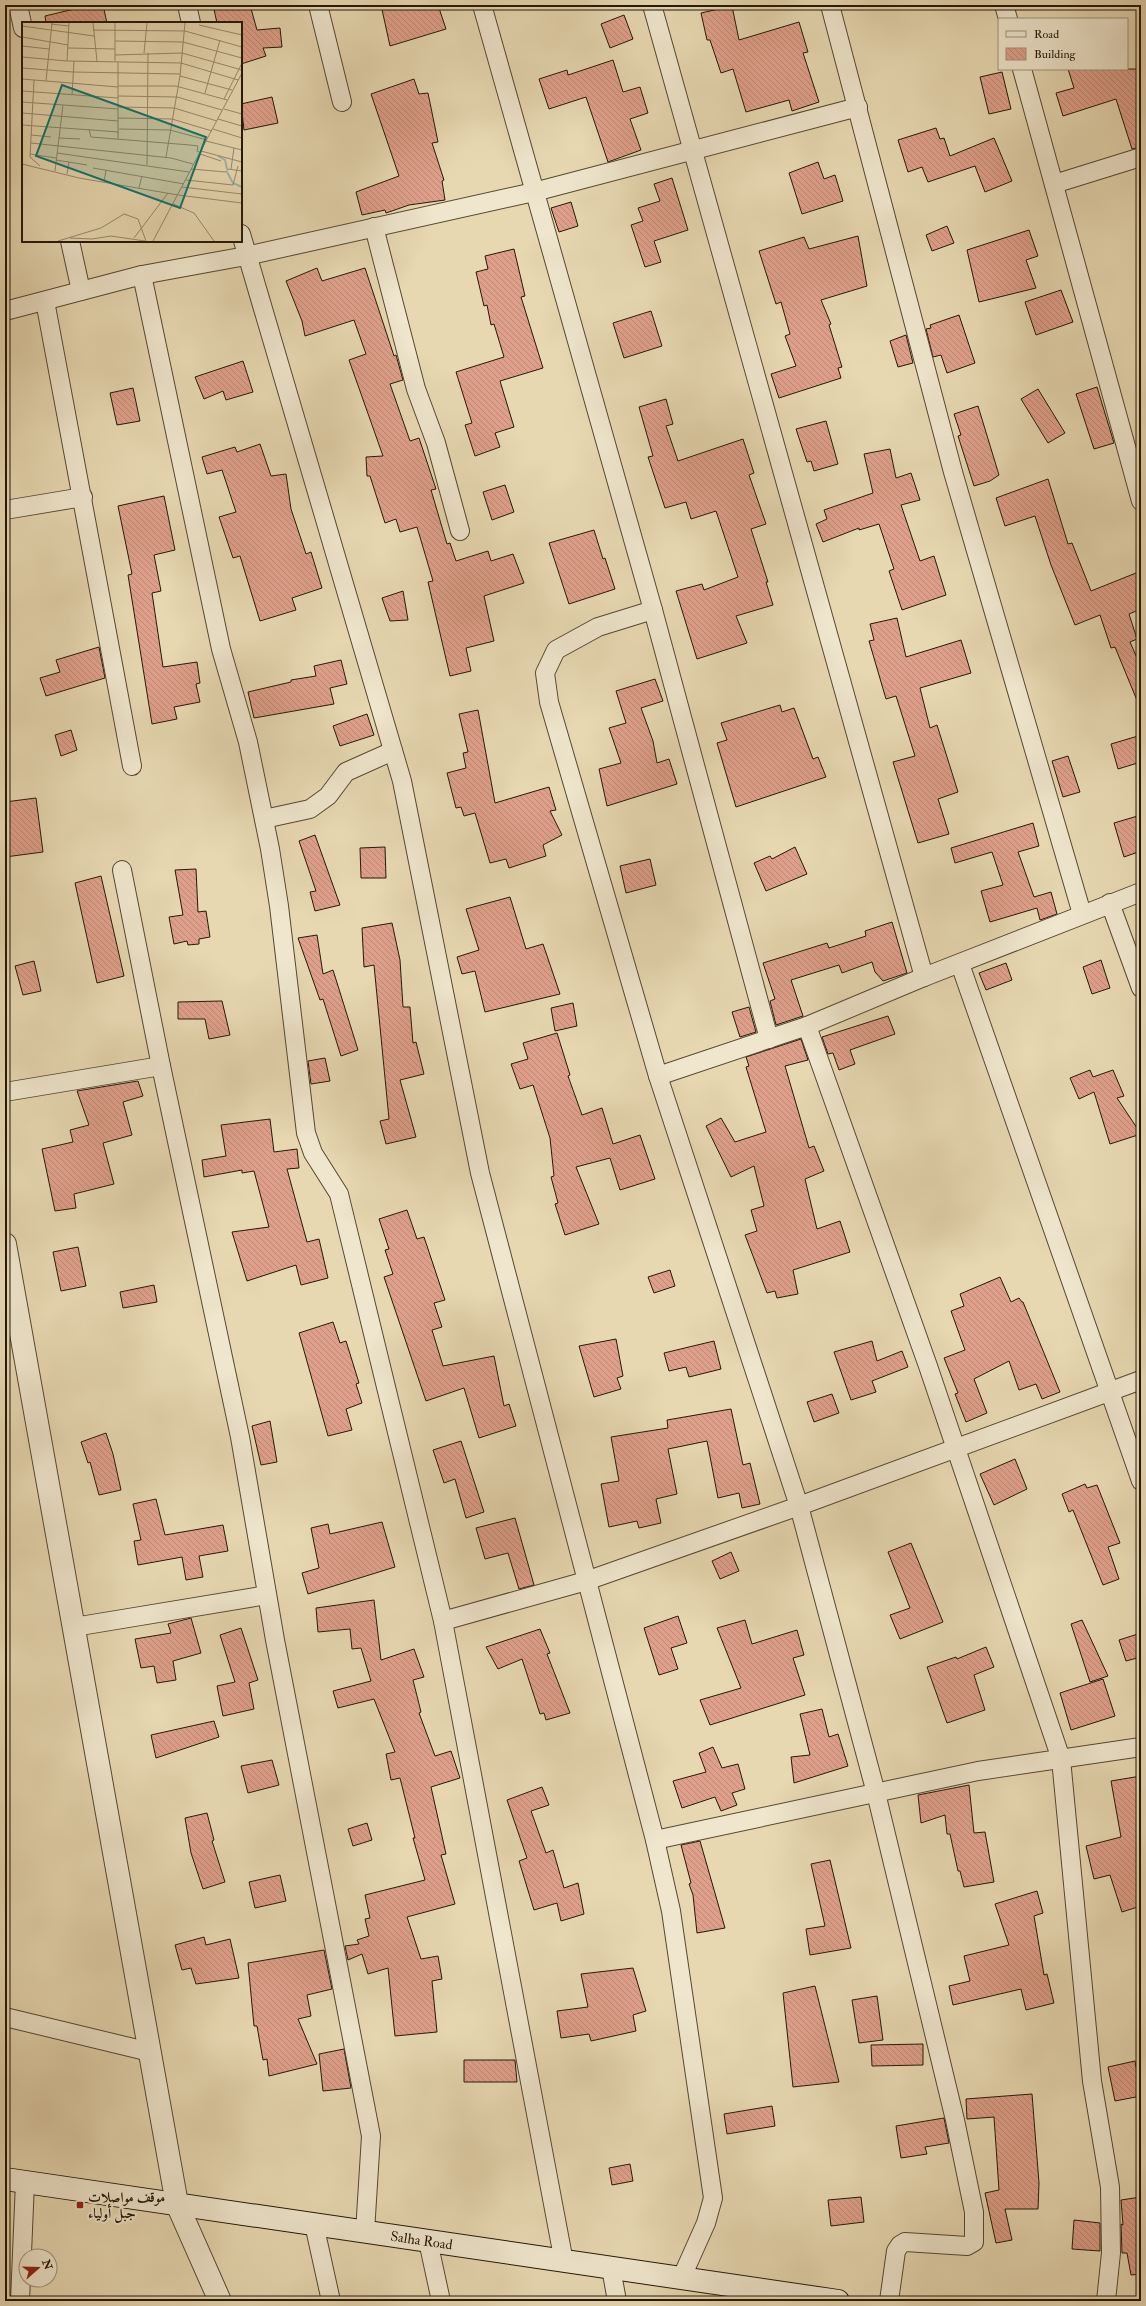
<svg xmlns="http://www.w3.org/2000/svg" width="1146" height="2306" font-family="'IM FELL Double Pica',Amiri,serif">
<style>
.building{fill:url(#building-back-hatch);stroke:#251807}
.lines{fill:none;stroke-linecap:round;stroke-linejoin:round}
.minor-casing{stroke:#564832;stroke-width:20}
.tertiary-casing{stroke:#564832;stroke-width:24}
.secondary-casing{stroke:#251807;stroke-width:24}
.minor{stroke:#efe6cd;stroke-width:18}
.tertiary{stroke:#efe6cd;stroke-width:22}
.secondary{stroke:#efe6cd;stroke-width:22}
.poi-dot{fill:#8f2418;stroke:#efe6cd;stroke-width:1.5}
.labels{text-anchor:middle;stroke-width:4;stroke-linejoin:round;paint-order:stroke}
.poi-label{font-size:14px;font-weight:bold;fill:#251807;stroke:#efe6cd;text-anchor:start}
.street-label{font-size:14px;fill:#251807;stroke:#efe6cd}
.inset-river{fill:none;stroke:#98b8b4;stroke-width:2}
.inset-road{fill:none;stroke:#998b6e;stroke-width:1}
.view{fill:#0f766e;fill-opacity:0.15;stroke:#0f766e;stroke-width:2}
.inset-edge{fill:none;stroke:#251807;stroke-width:2}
</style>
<defs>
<pattern id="building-back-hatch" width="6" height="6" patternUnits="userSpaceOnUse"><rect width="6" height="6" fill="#dfa08b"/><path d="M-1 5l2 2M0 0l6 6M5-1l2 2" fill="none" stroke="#bf8976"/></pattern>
</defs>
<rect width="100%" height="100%" fill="#e7d8b2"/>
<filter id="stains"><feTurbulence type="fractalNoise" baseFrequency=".005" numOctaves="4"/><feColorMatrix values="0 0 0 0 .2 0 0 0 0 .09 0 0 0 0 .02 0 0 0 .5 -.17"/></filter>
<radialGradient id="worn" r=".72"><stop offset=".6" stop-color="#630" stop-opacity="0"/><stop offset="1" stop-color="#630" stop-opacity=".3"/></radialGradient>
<g class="building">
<polygon points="91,5 103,5 107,23 46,23 45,16"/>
<polygon points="213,5 250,5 257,30 280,28 282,47 263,48 266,56 241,64 241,23 217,23"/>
<polygon points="381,5 438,5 446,29 390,46"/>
<polygon points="732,6 739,40 799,22 808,52 803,53 819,102 792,111 789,100 746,112 733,69 721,73 710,40 707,40 701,13"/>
<polygon points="624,15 633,39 610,48 601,24"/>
<polygon points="613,60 623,92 640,87 648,113 630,119 641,150 608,162 586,97 549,109 539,79 567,70 568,75"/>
<polygon points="1068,69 1141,69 1141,147 1132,149 1116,99 1063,116 1056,93 1074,88"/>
<polygon points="1002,72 1011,109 989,114 980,77"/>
<polygon points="414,79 419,94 428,93 438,142 432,143 444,180 442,181 445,200 409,205 386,213 385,210 362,215 356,192 399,176 371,94"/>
<polygon points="272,97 278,123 244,130 241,104"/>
<polygon points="936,128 940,139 944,138 950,156 994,138 1012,181 985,192 975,166 928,182 922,167 908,172 898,140"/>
<polygon points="818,162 824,179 835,175 843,201 802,214 789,173"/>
<polygon points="672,178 688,230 654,241 661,262 645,267 631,225 643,221 638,208 660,201 654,184"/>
<polygon points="571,202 578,226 559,232 551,208"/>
<polygon points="947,226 954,243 932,251 926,235"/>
<polygon points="1029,230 1038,256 1026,260 1036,288 979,302 967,250"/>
<polygon points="858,236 867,286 821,300 831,324 829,325 842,367 838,368 841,378 779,398 771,374 796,366 785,336 790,334 781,302 776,304 759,251 804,237 809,249"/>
<polygon points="514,249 525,296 521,297 543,368 500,381 514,427 495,433 500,447 475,456 465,425 472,423 456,372 504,357 494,324 491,325 487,305 484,306 476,272 488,269 485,256"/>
<polygon points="317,268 322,281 365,268 394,356 396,355 403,380 390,384 410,441 419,438 436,489 431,490 447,544 450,543 456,561 488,551 491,561 513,554 524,583 484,596 494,641 466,648 471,671 450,676 428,582 433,581 417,527 400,532 396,519 385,523 370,476 367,476 366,457 383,456 349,360 366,354 354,320 305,336 302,321 286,281"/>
<polygon points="1061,290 1073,322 1036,335 1025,302"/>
<polygon points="651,311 662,346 624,358 613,323"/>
<polygon points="959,315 975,363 947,373 941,355 933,357 926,329 931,328 930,325"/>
<polygon points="906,335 913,363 898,367 890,341"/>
<polygon points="243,361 253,392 226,400 223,391 204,399 195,377"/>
<polygon points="1097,387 1114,443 1094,449 1076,394"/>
<polygon points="133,388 140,421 117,425 110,393"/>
<polygon points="1038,389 1065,433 1048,443 1021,399"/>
<polygon points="666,399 673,424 666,426 678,461 743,439 754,473 749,475 766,524 751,529 768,582 766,582 773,605 736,616 747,643 697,659 676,591 702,584 704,590 738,577 716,511 691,519 686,502 665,508 648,457 653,456 639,407"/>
<polygon points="978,406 999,475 990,481 974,486 958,436 961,435 954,414"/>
<polygon points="826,421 838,464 814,471 811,461 807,462 796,429"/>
<polygon points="260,444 271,476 286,474 291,509 306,554 311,552 322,588 292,598 296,610 260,621 240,556 233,558 219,517 236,512 222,470 207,474 202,457 235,447 237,452"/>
<polygon points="890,449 896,478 911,473 920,500 901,505 920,561 934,556 946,595 902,610 889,571 894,569 879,524 859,530 859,528 823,542 816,524 827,519 824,510 873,493 864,454"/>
<polygon points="1048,479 1068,544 1072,543 1091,591 1141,571 1141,609 1129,614 1137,639 1130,642 1141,667 1141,710 1115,647 1111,648 1100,615 1075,625 1051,565 1035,516 1005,526 996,498"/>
<polygon points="505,485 514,512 492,520 483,492"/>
<polygon points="164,496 175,550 154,555 161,591 152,593 163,667 197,662 200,683 196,684 200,702 174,707 177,719 152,724 128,575 132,574 118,506"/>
<polygon points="594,530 603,559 605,558 615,589 569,604 549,543"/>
<polygon points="403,591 408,620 390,621 382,598"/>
<polygon points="897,618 906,657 961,640 971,673 920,688 930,728 937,725 958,792 938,799 949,834 918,843 893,762 915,756 896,696 886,699 869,641 874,640 870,624"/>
<polygon points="99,647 105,678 46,696 40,678 60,672 56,660"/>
<polygon points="341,660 347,684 330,688 334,704 254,718 248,692 291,682 291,680 316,676 314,666"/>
<polygon points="655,679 663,701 641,708 653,741 657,763 669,759 677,784 607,806 599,769 621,763 609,728 626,723 616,691"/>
<polygon points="780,705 782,712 794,708 813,759 818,757 826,777 736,807 717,743 727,740 721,723"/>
<polygon points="478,710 495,803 549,787 556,810 550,811 562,835 543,845 546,856 509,868 506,859 490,863 475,813 464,816 461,807 456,808 447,773 466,768 463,753 468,752 459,714"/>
<polygon points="367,714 374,735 340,746 333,726"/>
<polygon points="71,730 77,750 61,756 55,735"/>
<polygon points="1138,736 1141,746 1141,762 1118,769 1111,744"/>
<polygon points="1068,756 1080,792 1063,797 1052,761"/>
<polygon points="36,798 43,852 5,857 5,802"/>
<polygon points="1141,815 1141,851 1124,857 1114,823"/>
<polygon points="1033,823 1039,846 1018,852 1034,897 1051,892 1057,914 1040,920 1037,908 990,922 981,891 1003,885 992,852 955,863 951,848"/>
<polygon points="315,835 340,905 315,911 310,892 316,891 299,841"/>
<polygon points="385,847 386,878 361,878 360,848"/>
<polygon points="795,847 807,874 766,891 754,863 770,856 772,859"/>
<polygon points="650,859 656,885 626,893 620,866"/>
<polygon points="196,869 198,912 206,911 210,937 199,939 199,944 188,945 187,941 174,944 169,917 183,915 175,870"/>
<polygon points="101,876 124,976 97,983 75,883"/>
<polygon points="510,897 526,949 543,944 560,994 485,1012 475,971 462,974 457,957 479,950 466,909"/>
<polygon points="892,922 907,973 883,981 875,972 872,962 842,973 839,965 791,980 803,1016 776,1025 770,1001 775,999 763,963 827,943 829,948 866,936 865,931"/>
<polygon points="392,923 400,960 403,1007 410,1007 413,1043 416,1042 424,1074 400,1080 416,1137 386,1144 380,1121 389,1119 374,965 364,967 362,928"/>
<polygon points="317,935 323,974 333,970 358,1050 341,1056 323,999 320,1000 298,938"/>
<polygon points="1101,960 1110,988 1092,994 1083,967"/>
<polygon points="34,961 41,991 23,995 15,966"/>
<polygon points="1006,963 1012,980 986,990 979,973"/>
<polygon points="222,1001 230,1035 209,1039 205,1019 178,1019 178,1002"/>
<polygon points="573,1003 577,1026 555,1031 551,1008"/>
<polygon points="749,1007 756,1032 740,1037 732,1012"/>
<polygon points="888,1016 895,1034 850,1050 855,1064 839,1070 833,1053 828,1054 822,1037"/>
<polygon points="557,1033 570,1075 568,1076 582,1115 602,1108 613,1144 640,1135 655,1179 620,1190 610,1158 576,1167 599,1224 565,1235 555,1204 558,1203 551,1177 554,1176 550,1138 533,1085 520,1089 511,1064 528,1059 523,1043"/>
<polygon points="801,1039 808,1060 785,1066 809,1148 814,1146 824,1171 805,1179 817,1229 840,1221 850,1252 793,1270 798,1294 777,1298 775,1291 767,1293 745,1235 757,1231 751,1210 764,1206 754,1166 731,1177 706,1126 721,1118 735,1142 766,1132 746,1067 749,1066 746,1057"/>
<polygon points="325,1058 330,1081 311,1084 308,1061"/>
<polygon points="1090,1070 1093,1077 1113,1070 1124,1096 1117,1098 1141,1134 1110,1144 1094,1092 1079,1099 1070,1078"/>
<polygon points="138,1081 143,1096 123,1102 132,1135 103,1143 114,1184 74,1194 76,1208 55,1211 42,1149 73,1142 70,1130 89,1125 77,1091"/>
<polygon points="270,1119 274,1152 297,1149 299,1168 287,1169 307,1242 319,1239 328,1278 301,1285 296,1265 247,1281 232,1232 269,1227 254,1171 242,1173 242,1170 204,1177 202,1160 226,1156 221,1125"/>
<polygon points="407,1210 417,1239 424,1237 445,1300 434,1303 442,1327 432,1330 443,1366 494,1356 504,1406 509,1404 516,1426 479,1438 464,1388 426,1401 384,1277 393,1274 385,1250 389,1249 379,1219"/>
<polygon points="78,1247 86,1286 61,1291 53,1252"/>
<polygon points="670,1270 675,1286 654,1293 648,1277"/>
<polygon points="1000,1277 1011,1302 1019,1298 1022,1302 1023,1302 1060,1392 1042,1399 1036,1384 1019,1390 1009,1361 974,1379 987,1413 966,1422 955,1394 958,1393 944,1358 965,1350 951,1311 964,1306 960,1294"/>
<polygon points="154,1285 157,1302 123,1308 120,1292"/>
<polygon points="333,1322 340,1343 346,1341 359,1383 356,1384 362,1403 346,1409 352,1430 328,1436 299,1333"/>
<polygon points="616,1339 623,1376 617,1378 621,1389 594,1397 579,1346"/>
<polygon points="714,1341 721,1369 689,1377 686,1367 669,1371 664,1353"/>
<polygon points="872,1341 877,1361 902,1351 908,1367 872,1381 876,1392 851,1400 834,1352"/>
<polygon points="832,1394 839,1413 814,1422 807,1402"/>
<polygon points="731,1409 743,1465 750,1463 760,1504 742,1508 739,1493 718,1498 707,1441 668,1449 677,1494 656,1499 661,1523 639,1528 637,1521 609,1527 601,1484 619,1481 611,1437 668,1428 667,1420"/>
<polygon points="270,1421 277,1462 261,1465 252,1426"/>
<polygon points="106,1433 113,1454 121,1490 99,1495 90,1462 88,1463 81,1442"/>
<polygon points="461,1441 484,1512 466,1518 455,1479 444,1483 433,1450"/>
<polygon points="1015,1459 1027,1489 994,1505 980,1474"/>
<polygon points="1085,1484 1087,1488 1097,1485 1120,1543 1108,1547 1119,1579 1103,1585 1073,1510 1069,1512 1062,1494"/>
<polygon points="156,1499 165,1535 223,1525 228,1551 199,1556 203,1577 186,1580 182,1557 138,1565 134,1541 141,1540 133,1504"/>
<polygon points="515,1518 534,1585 519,1589 508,1553 485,1559 476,1528"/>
<polygon points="382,1522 395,1567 308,1594 302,1573 319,1568 311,1528 328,1524 330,1534"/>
<polygon points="911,1543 943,1622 900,1639 890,1615 910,1608 888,1552"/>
<polygon points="731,1552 739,1571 720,1579 712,1561"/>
<polygon points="374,1600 381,1660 414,1649 424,1677 413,1680 421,1712 419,1713 435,1756 451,1751 460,1778 431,1787 446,1854 441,1855 455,1904 407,1917 421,1959 438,1956 442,1979 432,1981 437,2032 395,2036 388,1968 368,1974 362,1954 348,1960 345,1946 359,1944 357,1940 369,1936 365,1919 370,1918 365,1895 425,1880 413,1838 415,1838 400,1778 391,1780 386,1754 395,1752 374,1699 338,1708 333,1691 371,1681 361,1648 352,1649 350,1629 318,1632 316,1608"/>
<polygon points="678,1616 687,1643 671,1648 678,1669 659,1675 644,1628"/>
<polygon points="191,1618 201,1653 173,1661 176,1680 157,1683 154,1666 141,1668 135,1639 171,1633 168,1624"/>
<polygon points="745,1620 752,1644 797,1630 804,1655 793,1658 805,1695 710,1725 700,1700 741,1688 717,1628"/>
<polygon points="1082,1620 1108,1676 1090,1682 1071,1624"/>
<polygon points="241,1628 258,1680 249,1683 254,1709 223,1716 217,1686 235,1682 220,1635"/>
<polygon points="540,1629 550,1653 547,1654 570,1713 546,1720 544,1713 540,1714 522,1659 498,1669 486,1647"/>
<polygon points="1141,1633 1141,1657 1126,1661 1119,1640"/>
<polygon points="986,1647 994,1667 974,1675 985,1710 947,1723 927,1667 956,1657 957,1659"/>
<polygon points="1103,1679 1115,1716 1071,1730 1060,1693"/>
<polygon points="822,1709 829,1737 838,1734 848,1766 794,1783 791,1757 810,1755 800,1714"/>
<polygon points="214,1721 219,1737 156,1758 151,1735"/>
<polygon points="713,1747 722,1768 738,1764 745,1789 732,1793 737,1805 721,1811 715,1797 682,1808 673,1781 706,1772 699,1753"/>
<polygon points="272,1760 279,1785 248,1793 241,1766"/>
<polygon points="1141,1776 1141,1906 1122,1912 1110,1875 1094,1879 1086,1846 1121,1837 1111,1781"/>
<polygon points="969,1785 974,1833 985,1832 994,1882 964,1887 960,1871 958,1871 950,1834 947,1834 945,1815 921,1823 918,1795"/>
<polygon points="542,1787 549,1805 531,1811 546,1853 553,1850 564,1888 578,1883 584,1914 561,1921 557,1903 534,1910 519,1861 527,1858 507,1800"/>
<polygon points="207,1813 214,1840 212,1841 225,1882 203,1889 191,1853 185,1818"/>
<polygon points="367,1823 372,1840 353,1846 348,1829"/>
<polygon points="700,1841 725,1928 697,1933 693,1895 689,1884 691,1883 681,1845"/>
<polygon points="830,1860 851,1948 810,1955 806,1929 825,1926 811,1864"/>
<polygon points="280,1875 286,1901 255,1908 249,1882"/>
<polygon points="1037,1891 1043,1913 1034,1916 1044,1975 1047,1974 1054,2003 1026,2010 1021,1989 953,2005 949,1986 970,1981 964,1956 1009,1945 995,1904"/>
<polygon points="204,1937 206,1945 230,1939 239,1978 196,1984 191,1968 182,1970 175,1945"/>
<polygon points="324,1950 332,1989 307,1995 311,2016 298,2019 317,2064 269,2076 267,2059 263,2060 257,2026 254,2026 248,1963"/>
<polygon points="633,1968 646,2011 633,2015 636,2031 591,2041 589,2034 561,2038 557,2011 588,2007 581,1974"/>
<polygon points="815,1986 839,2082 793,2087 783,1993"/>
<polygon points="877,1996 883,2040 859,2043 852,2000"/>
<polygon points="923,2044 923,2065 872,2066 871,2045"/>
<polygon points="344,2049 351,2088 323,2091 319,2054"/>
<polygon points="464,2060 515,2060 517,2082 464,2082"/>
<polygon points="1135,2061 1141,2096 1115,2101 1108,2067"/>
<polygon points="1032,2094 1039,2183 1038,2209 1005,2209 1012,2240 996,2243 985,2193 999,2190 994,2117 967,2119 966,2099"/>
<polygon points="772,2106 775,2126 727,2134 724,2114"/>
<polygon points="944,2118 949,2143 925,2147 927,2154 901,2158 896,2126"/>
<polygon points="630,2164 633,2181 612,2185 609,2168"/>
<polygon points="861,2197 864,2222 831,2226 828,2200"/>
<polygon points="1141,2197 1141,2274 1131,2275 1127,2253 1122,2253 1121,2224 1123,2225 1121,2200"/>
<polygon points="1074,2220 1100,2223 1100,2251 1072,2249"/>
</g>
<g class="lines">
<defs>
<g id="minor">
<polyline points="18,5 23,28"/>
<polyline points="187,5 191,23"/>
<polyline points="318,5 342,102"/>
<polyline points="482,5 653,610 769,1039"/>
<polyline points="652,5 924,977"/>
<polyline points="830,5 953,472 1082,914"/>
<polyline points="1004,5 1008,19"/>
<polyline points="1022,69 1141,501"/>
<polyline points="1054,184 1141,157"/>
<polyline points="374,227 416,389 436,443 460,531"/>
<polyline points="241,234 402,781 480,1173 655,1840 671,1911 713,2198 706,2223 681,2279"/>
<polyline points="70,241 81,291"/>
<polyline points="142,275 221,649 248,742 270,849 279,906 306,1133 313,1153 339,1194 443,1621 564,2262"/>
<polyline points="45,301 132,766"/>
<polyline points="5,311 142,275 246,256 534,192 858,107"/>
<polyline points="5,510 83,497"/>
<polyline points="653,610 598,627 556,650 545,673 549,702 658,1076 799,1506 876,1793 955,2120 974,2212 974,2242 967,2246 905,2242 900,2245 896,2251 889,2301"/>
<polyline points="264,819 310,809 328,796 346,772 393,751"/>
<polyline points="122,870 161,1066 240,1437 275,1640 371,2136 365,2232"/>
<polyline points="1110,903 1141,988"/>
<polyline points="960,964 1141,1481"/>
<polyline points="807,1026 928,1366 1061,1759 1092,2081 1110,2187 1111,2253 1106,2301"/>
<polyline points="658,1076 807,1026 924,977 1141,892"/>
<polyline points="5,1092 161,1066"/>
<polyline points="443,1621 586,1581 799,1506 1141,1380"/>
<polyline points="74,1627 267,1595"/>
<polyline points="655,1840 978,1771 1141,1747"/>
<polyline points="5,2017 150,2052"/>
<polyline points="314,2224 331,2301"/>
<polyline points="428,2241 441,2301"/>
<polyline points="611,2268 617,2301"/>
<polyline points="20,2301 25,2182"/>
</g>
<polyline id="tertiary" points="5,1244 177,2204 220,2301"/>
<g id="secondary">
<path id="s1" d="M5,2179L838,2301"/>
</g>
</defs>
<use href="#minor" class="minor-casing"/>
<use href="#tertiary" class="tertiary-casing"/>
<use href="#secondary" class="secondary-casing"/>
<use href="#minor" class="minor"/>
<use href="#tertiary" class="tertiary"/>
<use href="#secondary" class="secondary"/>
</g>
<rect class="poi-dot" x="76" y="2201" width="8" height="8" rx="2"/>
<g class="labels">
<g class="poi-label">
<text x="88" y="2202">موقف مواصلات<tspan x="88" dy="16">جبل أولياء</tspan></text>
</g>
<g class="street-label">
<text dy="5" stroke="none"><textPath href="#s1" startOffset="421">Salha Road</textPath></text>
</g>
</g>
<g transform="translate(22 22)">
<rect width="220" height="220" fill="#e7d8b2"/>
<path class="inset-river" d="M196,134L203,138L205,147M205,150L211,161L220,165"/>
<path class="inset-road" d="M71,1L75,39M93,1V39M29,2L47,4M177,3L220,13M0,4L72,14M71,8L163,9L220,25M0,15L46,23M93,19L161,20L220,36M0,24L27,27M46,26L93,27M122,31L125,1M93,33L160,31L220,48M0,35L45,39L159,41L216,58M45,39L47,1M96,40V117M0,46L51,50L158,52M158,54L210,68M0,57L12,58L8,135L18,144M12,58L96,65M24,59L30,1M96,64H154L205,78M0,69L96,76M183,71L198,18M50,73L52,39M96,74L155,75L200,88M202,77L220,41M0,80L96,87M96,85L152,86L195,99M202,87L220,92M0,91L96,99M96,96L150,97L190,109M196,97L220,104M0,103L97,110M67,107L69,115L168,123L176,124L175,129L177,130M97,107L148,108L185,118M191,107L220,116M9,113L29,115M37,116L58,117M184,119L220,128M9,121L149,136L171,142M179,129L220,140M35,131L167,150M8,132L34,136M178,132L199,139M144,135L158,54L163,1M34,138L65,143M0,142L57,156L156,173L220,181M125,143L126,31M71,146L162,162M169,147L204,150L206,147L220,149M209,147L212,126M33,149L41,83M45,152L47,140M164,158L211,163L216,144M82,160L84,148M160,165L220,172M117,166L120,154M151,182L172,191L192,219M48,216L70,217L89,214L123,219M112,216L146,171M36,219L79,206L102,192L116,197L124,219M131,219L220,51"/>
<path class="view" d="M40,63L184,115L158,186L14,134Z"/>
<rect width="220" height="220" class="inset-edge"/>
</g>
<rect width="1146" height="2306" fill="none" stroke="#e7d8b2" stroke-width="20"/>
<rect x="6" y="6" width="1134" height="2294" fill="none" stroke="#251807" stroke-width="2"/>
<rect x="10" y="10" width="1126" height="2286" fill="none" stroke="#251807"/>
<rect x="998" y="18" width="130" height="52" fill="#efe6cd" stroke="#9e947e"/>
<rect x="1006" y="31" width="20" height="6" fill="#efe6cd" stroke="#9e947e"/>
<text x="1034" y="38" font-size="12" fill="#251807">Road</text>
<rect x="1006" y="48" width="20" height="12" fill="url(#building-back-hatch)" stroke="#9e947e"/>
<text x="1034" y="58" font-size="12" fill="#251807">Building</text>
<g transform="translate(38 2268) rotate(70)"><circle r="19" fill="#efe6cd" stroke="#9e947e"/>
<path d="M0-3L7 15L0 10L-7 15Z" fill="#8f2418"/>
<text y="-6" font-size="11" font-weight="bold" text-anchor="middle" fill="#251807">N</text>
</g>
<rect width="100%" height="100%" filter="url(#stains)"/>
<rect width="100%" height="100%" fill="url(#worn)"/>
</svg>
